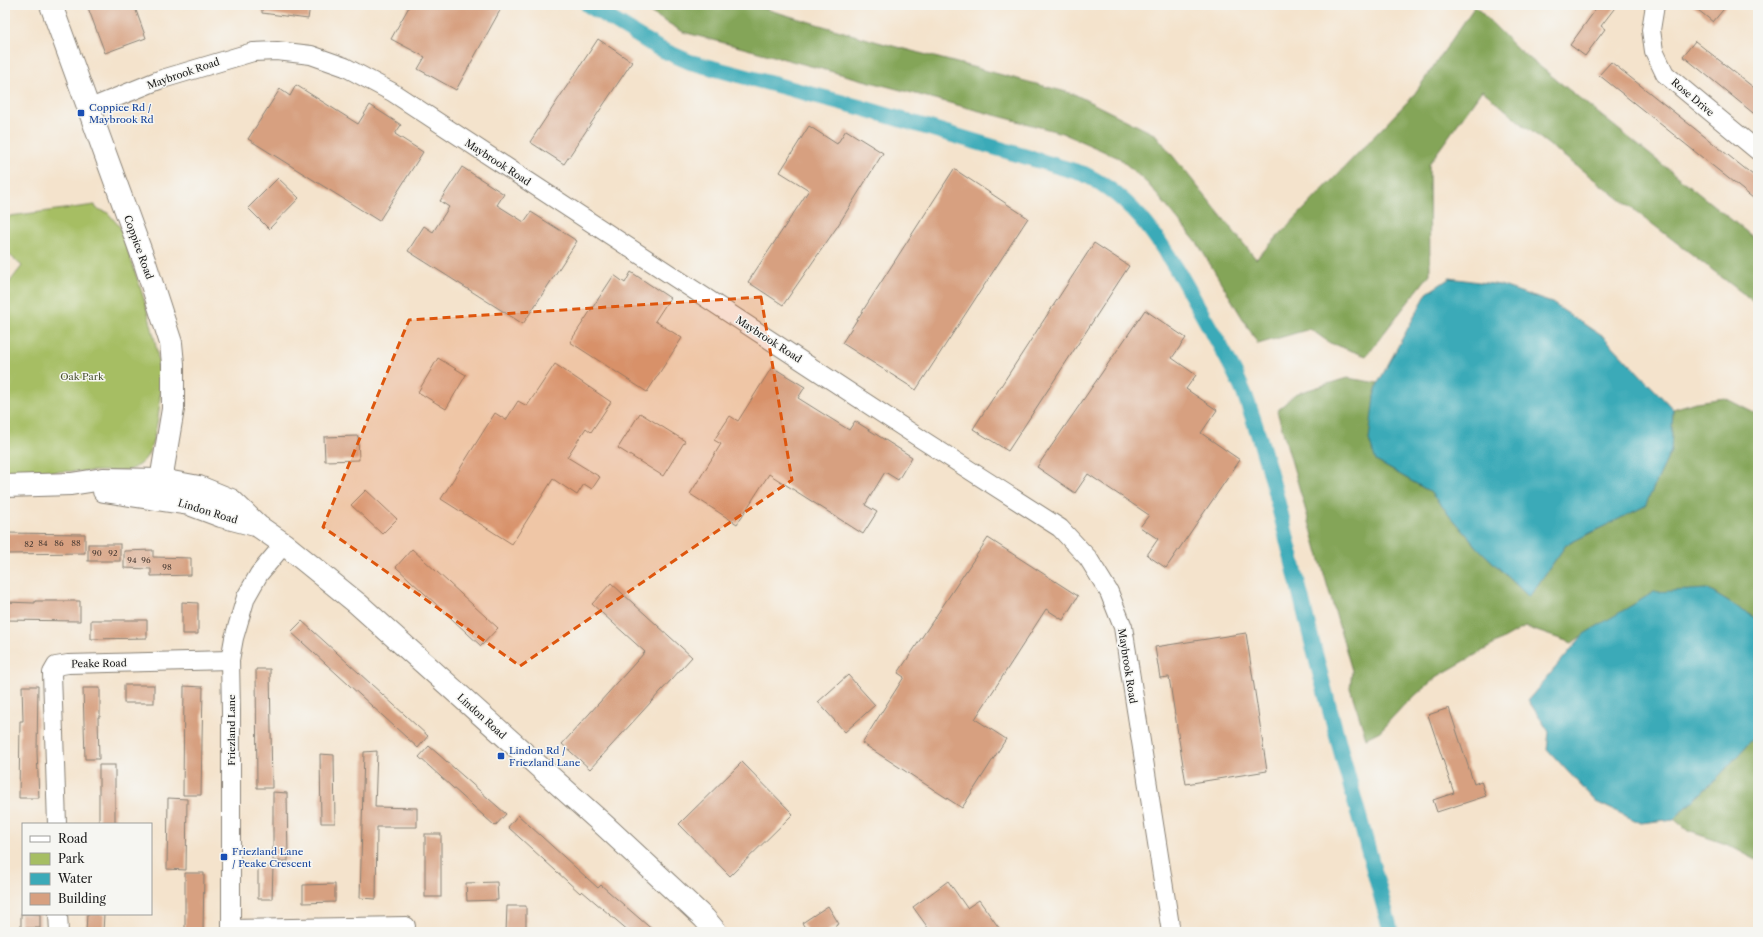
<svg xmlns="http://www.w3.org/2000/svg" width="1763" height="937" font-family="'Libre Caslon Text',serif">
<style>
.green{fill:#a6be63;stroke:#616d40}
.forest{fill:#84a559;stroke:#50603a}
.water{fill:#3baab8;stroke:#2c636a}
.lines{fill:none;stroke-linecap:round;stroke-linejoin:round}
.canal{stroke:#3baab8;stroke-width:16}
.building{fill:#d7a080}
.street-casing{stroke:#888074;stroke-width:20}
.secondary-casing{stroke:#888074;stroke-width:24}
.street{stroke:#fff;stroke-width:18}
.secondary{stroke:#fff;stroke-width:22}
.marked{fill:#de560d;fill-opacity:0.2;stroke:#de560d;stroke-width:3;stroke-dasharray:8 5;stroke-linejoin:round}
.transit-dot{fill:#1a4fb4;stroke:#f6f6f2;stroke-width:1.5}
.labels{text-anchor:middle;stroke-width:3;stroke-linejoin:round;paint-order:stroke}
.number-label{font-size:8px;fill:#4b3d35}
.street-label{font-size:10px;fill:#1c1c1c;stroke:#f6f6f2}
.transit-label{font-size:10px;fill:#164399;stroke:#f6f6f2;text-anchor:start}
.park-label{font-size:10px;fill:#4c5535;stroke:#f6f6f2}
</style>
<rect width="100%" height="100%" fill="#f6f6f2"/>
<filter id="ink" filterUnits="userSpaceOnUse"><feTurbulence type="fractalNoise" baseFrequency=".025" numOctaves="2"/><feDisplacementMap in="SourceGraphic" scale="8" xChannelSelector="R" yChannelSelector="G"/><feConvolveMatrix kernelMatrix="1 2 1 2 8 2 1 2 1" color-interpolation-filters="sRGB"/></filter>
<filter id="wash" filterUnits="userSpaceOnUse"><feTurbulence type="fractalNoise" baseFrequency=".012" numOctaves="4" result="noise"/><feDisplacementMap in="SourceGraphic" scale="16" xChannelSelector="R" yChannelSelector="G"/><feGaussianBlur stdDeviation="0.9" result="paint"/><feColorMatrix in="noise" values="0 0 0 0 0 0 0 0 0 0 0 0 0 0 0 0 0 1.4 0 .05"/><feComposite in="paint" operator="in"/></filter>
<g filter="url(#wash)">
<rect width="100%" height="100%" fill="#f4e3cc"/>
<path class="green" d="M95,205L96,208L108,213L120,227C141,293 173,363 155,433C150,453 147,464 126,471L5,472V288L22,266L5,251V221L10,216Z"/>
<g class="forest">
<polygon points="638,5 752,5 878,42 1074,94 1156,135 1256,259 1413,96 1475,6 1518,49 1758,241 1758,305 1527,128 1482,90 1429,164 1430,274 1366,356 1330,343 1310,329 1258,344 1198,244 1148,184 1119,158 1062,133 683,32"/>
<polygon points="1347,378 1378,383 1374,396 1376,461 1429,491 1479,549 1529,597 1566,545 1645,506 1671,451 1673,409 1696,402 1725,398 1758,415 1758,620 1707,589 1584,634 1572,643 1525,627 1438,676 1404,705 1380,731 1366,738 1350,688 1352,671 1277,411 1295,394"/>
<polygon points="1758,733 1758,861 1726,844 1688,831 1674,819 1721,774"/>
</g>
<g class="water">
<polygon points="1450,278 1500,285 1552,303 1605,338 1673,409 1671,451 1645,506 1566,545 1529,597 1479,549 1429,491 1376,461 1369,440 1374,396 1378,383 1427,293"/>
<polygon points="1707,589 1758,620 1758,733 1721,774 1674,819 1641,823 1596,802 1547,749 1549,732 1528,700 1584,634 1654,592"/>
</g>
<g class="lines">
<path class="canal" d="M588,5L658,48L690,62L859,107L1084,174C1136,199 1164,246 1191,294C1209,328 1232,362 1246,398C1278,486 1295,579 1319,669C1342,757 1367,844 1391,932"/>
</g>
<g id="blocks">
<g class="building">
<polygon points="87,5 134,5 146,38 105,53"/>
<polygon points="262,5 310,5 308,19 262,13"/>
<polygon points="410,5 503,5 456,90 418,69 425,57 391,39"/>
<polygon points="1599,5 1617,5 1601,26 1605,29 1585,56 1570,45"/>
<polygon points="1692,5 1727,5 1713,22"/>
<polygon points="598,39 632,62 564,164 530,142"/>
<polygon points="1695,41 1758,91 1758,117 1683,56"/>
<polygon points="1611,62 1758,179 1758,202 1599,75"/>
<polygon points="296,85 358,124 370,105 401,125 395,134 423,152 379,221 248,139 280,89 290,96"/>
<polygon points="809,126 837,144 846,130 883,153 837,227 783,305 748,282 809,190 780,172"/>
<polygon points="462,167 504,194 497,205 524,222 531,212 577,241 523,324 408,251 424,226 433,232 449,207 440,201"/>
<polygon points="954,169 1028,218 916,390 842,343"/>
<polygon points="278,178 299,198 269,229 248,208"/>
<polygon points="1094,243 1129,266 1008,451 973,429"/>
<polygon points="631,272 670,298 655,321 682,338 647,392 570,342 614,275 625,283"/>
<polygon points="1145,310 1186,338 1172,358 1196,375 1186,389 1217,410 1201,433 1240,460 1166,568 1147,555 1158,539 1140,527 1149,515 1088,474 1075,493 1037,467"/>
<polygon points="438,358 466,375 446,409 418,392"/>
<polygon points="555,364 611,402 591,432 586,428 567,457 600,477 592,489 584,484 577,495 553,479 512,544 441,499 495,413 506,420 518,401 527,406"/>
<polygon points="772,367 805,387 798,398 849,430 855,421 912,457 898,480 885,472 865,505 877,512 863,534 769,474 737,524 690,494 721,444 714,440 730,416 738,421"/>
<polygon points="640,413 685,441 663,476 618,448"/>
<polygon points="358,436 359,460 325,461 324,437"/>
<polygon points="366,490 397,519 382,534 351,505"/>
<polygon points="5,533 85,534 85,553 5,554"/>
<polygon points="988,538 1078,596 1063,620 1046,609 975,719 1006,739 962,808 862,743 904,677 898,673"/>
<rect x="88" y="544" width="32" height="17"/>
<polygon points="412,549 498,628 481,646 396,567"/>
<polygon points="153,550 153,557 191,558 191,575 151,576 151,569 124,568 124,551"/>
<polygon points="611,583 692,657 590,769 562,744 645,652 592,604"/>
<polygon points="35,601 80,601 80,621 5,620 5,602 35,603"/>
<polygon points="182,602 198,603 198,634 182,634"/>
<polygon points="91,620 147,620 147,638 91,639"/>
<polygon points="302,621 428,736 418,748 291,632"/>
<polygon points="1246,633 1267,771 1186,784 1169,677 1160,678 1155,647"/>
<polygon points="256,669 270,669 272,788 257,788"/>
<polygon points="848,675 875,705 845,732 818,702"/>
<rect x="124" y="685" width="30" height="18"/>
<polygon points="22,686 38,686 37,752 39,798 19,798 20,721 23,721"/>
<polygon points="184,686 203,687 201,795 183,795"/>
<polygon points="83,688 100,688 100,717 98,717 99,759 85,759"/>
<polygon points="1449,708 1474,784 1481,781 1486,796 1437,812 1433,800 1454,793 1428,715"/>
<polygon points="429,746 506,814 495,826 419,757"/>
<polygon points="377,751 375,807 417,808 417,827 377,827 376,899 360,898 364,752"/>
<polygon points="320,754 334,755 335,823 321,823"/>
<polygon points="742,762 793,814 730,876 679,824"/>
<rect x="99" y="765" width="16" height="59"/>
<polygon points="273,792 287,793 288,861 273,861"/>
<polygon points="168,798 187,799 186,870 167,869"/>
<polygon points="518,815 598,888 601,885 655,932 630,932 582,891 580,893 508,827"/>
<rect x="425" y="834" width="16" height="63"/>
<polygon points="258,867 273,867 272,899 258,899"/>
<polygon points="185,873 204,873 203,932 185,932"/>
<polygon points="948,881 967,908 979,900 1002,932 931,932 913,907"/>
<polygon points="497,882 498,900 467,901 466,883"/>
<polygon points="335,884 335,902 303,903 303,885"/>
<polygon points="507,906 526,906 526,932 506,932"/>
<polygon points="828,906 839,924 826,932 808,932 802,923"/>
<rect x="21" y="914" width="19" height="14"/>
<polygon points="87,914 104,914 103,932 86,932"/>
</g>
</g>
</g>
<g filter="url(#ink)">
<use href="#blocks" fill-opacity="0" stroke="#888074" stroke-width="1"/>
<g class="lines">
<defs>
<g id="street">
<polyline points="1655,5 1651,30 1654,51 1665,74 1758,151"/>
<polyline points="88,109 159,80 253,52 277,51 311,55 345,67 392,92 921,439 1060,528 1088,558 1109,592 1123,627 1171,932"/>
<polyline points="57,824 52,673 56,666 68,664 230,660"/>
<polyline points="58,914 59,932"/>
<polyline points="231,929 406,926"/>
<polyline points="231,932 231,711 230,660 234,638 246,597 259,574 284,544"/>
</g>
<g id="secondary">
<polyline points="51,5 145,263 171,343 173,364 173,409 158,498"/>
<polyline points="5,486 71,484 103,479 161,480 199,487 231,500 258,526 284,544 358,604 604,825 704,918 716,932"/>
<polyline points="104,491 189,504 221,516 255,525"/>
</g>
</defs>
<use href="#street" class="street-casing"/>
<use href="#secondary" class="secondary-casing"/>
<use href="#street" class="street"/>
<use href="#secondary" class="secondary"/>
</g>
</g>
<path class="marked" d="M761,297L792,480L520,666L323,527L409,320Z"/>
<g class="transit-dot">
<rect x="77" y="109" width="8" height="8" rx="2"/>
<rect x="497" y="752" width="8" height="8" rx="2"/>
<rect x="220" y="853" width="8" height="8" rx="2"/>
</g>
<g class="labels">
<g class="number-label">
<text x="43" y="546">84</text>
<text x="59" y="546">86</text>
<text x="76" y="546">88</text>
<text x="29" y="547">82</text>
<text x="97" y="556">90</text>
<text x="113" y="556">92</text>
<text x="132" y="563">94</text>
<text x="146" y="563">96</text>
<text x="167" y="570">98</text>
</g>
<g class="street-label">
<text transform="translate(183 73) rotate(-19)" y="4">Maybrook Road</text>
<text transform="translate(1693 97) rotate(40)" y="4">Rose Drive</text>
<text transform="translate(498 162) rotate(33)" y="4">Maybrook Road</text>
<text transform="translate(139 247) rotate(70)" y="4">Coppice Road</text>
<text transform="translate(769 339) rotate(33)" y="4">Maybrook Road</text>
<text transform="translate(208 511) rotate(17)" y="4">Lindon Road</text>
<text transform="translate(99 663) rotate(-1)" y="4">Peake Road</text>
<text transform="translate(1128 666) rotate(81)" y="4">Maybrook Road</text>
<text transform="translate(482 716) rotate(42)" y="4">Lindon Road</text>
<text transform="translate(231 730) rotate(-90)" y="4">Friezland Lane</text>
</g>
<g class="transit-label">
<text x="89" y="111">Coppice Rd /<tspan x="89" dy="12">Maybrook Rd</tspan></text>
<text x="509" y="754">Lindon Rd /<tspan x="509" dy="12">Friezland Lane</tspan></text>
<text x="232" y="855">Friezland Lane<tspan x="232" dy="12">/ Peake Crescent</tspan></text>
</g>
<g class="park-label">
<text x="82" y="380">Oak Park</text>
</g>
</g>
<rect width="1763" height="937" fill="none" stroke="#f6f6f2" stroke-width="20"/>
<rect x="22" y="823" width="130" height="92" fill="#f6f6f2" stroke="#9f9f9c"/>
<rect x="30" y="836" width="20" height="6" fill="#ffffff" stroke="#9f9f9c"/>
<text x="58" y="843" font-size="12" fill="#1c1c1c">Road</text>
<rect x="30" y="853" width="20" height="12" fill="#a6be63" stroke="#9f9f9c"/>
<text x="58" y="863" font-size="12" fill="#1c1c1c">Park</text>
<rect x="30" y="873" width="20" height="12" fill="#3baab8" stroke="#9f9f9c"/>
<text x="58" y="883" font-size="12" fill="#1c1c1c">Water</text>
<rect x="30" y="893" width="20" height="12" fill="#d7a080" stroke="#9f9f9c"/>
<text x="58" y="903" font-size="12" fill="#1c1c1c">Building</text>
</svg>
